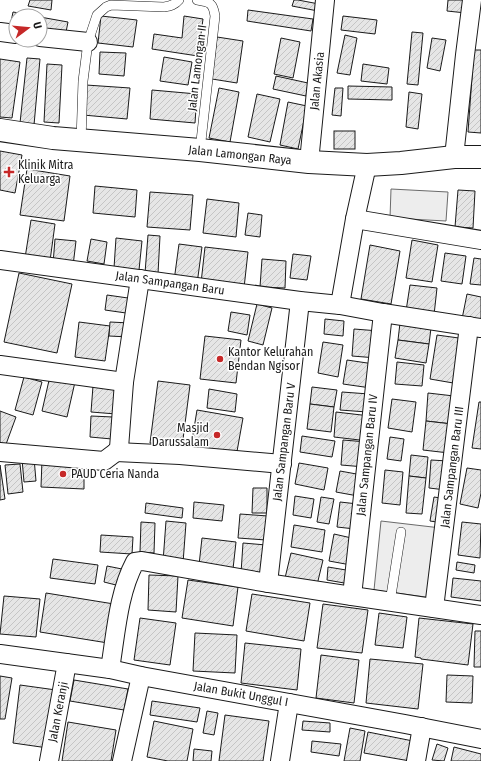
<svg xmlns="http://www.w3.org/2000/svg" width="481" height="761" font-family="'Fira Sans Condensed',sans-serif">
<style>
.pitch{fill:#ededed;stroke:#6a6a6a}
.building{fill:url(#building-hatch);stroke:#1a1a1a}
.lines{fill:none;stroke-linecap:round;stroke-linejoin:round}
.lane-casing{stroke:#1a1a1a;stroke-width:10}
.street-casing{stroke:#1a1a1a;stroke-width:20}
.secondary-casing{stroke:#1a1a1a;stroke-width:24}
.lane{stroke:#fff;stroke-width:9}
.street{stroke:#fff;stroke-width:18}
.secondary{stroke:#fff;stroke-width:22}
.poi-dot{fill:#c62828;stroke:#fff;stroke-width:1.5}
.labels{text-anchor:middle;stroke-width:3;stroke-linejoin:round;paint-order:stroke}
.street-label{font-size:12px;fill:#1a1a1a;stroke:#fff}
.poi-label{font-size:12px;fill:#1a1a1a;stroke:#fff;text-anchor:start}
</style>
<defs>
<pattern id="building-hatch" width="6" height="6" patternUnits="userSpaceOnUse"><rect width="6" height="6" fill="#e6e6e6"/><path d="M-1 1l2-2M0 6l6-6M5 7l2-2" fill="none" stroke="#c5c5c5"/></pattern>
</defs>
<rect width="100%" height="100%" fill="#fff"/>
<g class="pitch">
<polygon points="391,189 448,192 446,221 390,218"/>
<polygon points="381,521 441,528 433,598 374,590"/>
</g>
<g class="building">
<polygon points="30,0 52,0 51,10 28,6"/>
<polygon points="294,0 298,0 319,4 318,11 292,6"/>
<polygon points="448,0 467,0 466,13 447,11"/>
<polygon points="248,10 313,19 311,31 247,21"/>
<polygon points="13,12 37,16 16,16 16,23 11,22"/>
<polygon points="101,16 137,20 133,47 98,43"/>
<polygon points="184,16 203,19 198,56 152,49 154,34 182,38"/>
<polygon points="343,16 377,20 375,34 341,30"/>
<polygon points="40,17 68,22 66,32 40,27"/>
<polygon points="412,32 423,33 418,85 407,84"/>
<polygon points="345,35 357,38 350,75 337,73"/>
<polygon points="217,37 243,41 237,83 212,79"/>
<polygon points="281,38 300,42 293,78 274,74"/>
<polygon points="432,38 446,40 440,71 427,68"/>
<polygon points="474,50 481,50 481,133 468,132"/>
<polygon points="100,52 126,53 124,76 99,74"/>
<polygon points="164,57 192,62 188,85 160,81"/>
<polygon points="27,58 40,59 34,125 20,123"/>
<polygon points="0,59 20,62 12,118 0,117"/>
<polygon points="47,64 62,65 59,123 44,122"/>
<polygon points="363,64 389,68 387,84 361,81"/>
<polygon points="276,76 308,83 306,96 273,89"/>
<polygon points="86,85 130,88 127,119 83,115"/>
<polygon points="348,86 392,87 392,100 348,99"/>
<polygon points="219,88 239,92 230,142 209,138"/>
<polygon points="335,88 343,88 341,116 332,115"/>
<polygon points="152,90 197,94 195,123 150,119"/>
<polygon points="409,92 422,94 418,129 406,127"/>
<polygon points="257,94 280,99 270,142 248,137"/>
<polygon points="288,102 307,106 298,149 280,145"/>
<rect x="334" y="131" width="21" height="18"/>
<polygon points="0,151 22,155 15,193 0,190"/>
<polygon points="27,169 70,176 64,221 20,215"/>
<polygon points="95,186 137,190 135,217 93,213"/>
<polygon points="458,190 475,191 473,228 455,227"/>
<polygon points="150,192 193,195 190,230 147,227"/>
<polygon points="207,199 239,203 236,237 203,233"/>
<polygon points="248,213 262,215 260,237 245,235"/>
<polygon points="31,220 55,224 50,261 25,258"/>
<polygon points="148,235 160,236 158,274 145,273"/>
<polygon points="116,238 142,241 139,270 114,268"/>
<polygon points="55,239 76,241 73,266 53,264"/>
<polygon points="91,239 107,242 104,264 87,261"/>
<polygon points="412,240 438,245 432,282 406,278"/>
<polygon points="179,244 202,247 197,284 174,281"/>
<polygon points="370,245 400,251 391,304 361,299"/>
<polygon points="205,247 248,252 244,288 201,283"/>
<polygon points="445,253 466,256 462,284 441,281"/>
<polygon points="293,254 311,256 307,280 290,278"/>
<polygon points="474,258 481,259 481,285 470,284"/>
<polygon points="262,259 286,261 285,288 260,287"/>
<polygon points="19,273 72,284 57,353 4,342"/>
<polygon points="410,285 437,288 434,315 406,311"/>
<polygon points="467,294 481,297 481,323 462,319"/>
<polygon points="107,295 135,299 133,314 105,310"/>
<polygon points="257,304 272,308 263,345 248,341"/>
<polygon points="231,312 250,315 247,335 228,331"/>
<polygon points="325,319 344,321 343,336 324,334"/>
<polygon points="79,322 110,326 105,361 75,357"/>
<polygon points="110,322 130,323 129,337 109,336"/>
<polygon points="400,323 431,328 429,344 398,340"/>
<polygon points="354,329 379,331 377,358 352,356"/>
<polygon points="437,335 466,339 459,384 430,379"/>
<polygon points="205,336 241,340 236,383 200,379"/>
<polygon points="398,340 429,344 426,363 395,358"/>
<polygon points="323,342 343,345 338,377 318,373"/>
<polygon points="347,360 374,364 371,388 343,384"/>
<polygon points="397,362 424,365 422,386 395,384"/>
<polygon points="50,376 75,382 67,417 42,411"/>
<polygon points="24,377 42,382 33,415 15,410"/>
<polygon points="158,381 190,385 182,447 150,443"/>
<polygon points="93,386 118,389 116,414 91,412"/>
<polygon points="312,387 337,390 334,407 310,404"/>
<polygon points="209,389 237,394 235,412 207,408"/>
<polygon points="342,392 369,394 367,412 340,410"/>
<polygon points="428,393 454,396 452,424 426,421"/>
<polygon points="392,399 416,402 412,432 388,428"/>
<polygon points="479,402 481,402 481,449 472,448"/>
<polygon points="310,404 334,407 331,432 307,429"/>
<polygon points="197,410 243,418 236,457 190,453"/>
<polygon points="0,411 16,417 5,447 0,445"/>
<polygon points="336,412 370,416 368,441 334,437"/>
<polygon points="91,416 113,417 112,439 90,437"/>
<polygon points="426,421 452,424 449,453 423,450"/>
<polygon points="302,436 335,441 332,457 300,452"/>
<polygon points="390,437 404,439 401,461 387,459"/>
<polygon points="343,440 367,442 365,467 341,465"/>
<polygon points="411,455 428,457 426,478 409,476"/>
<polygon points="34,458 36,481 24,482 22,459"/>
<polygon points="42,460 84,461 84,489 41,487"/>
<polygon points="431,460 448,461 446,490 429,488"/>
<polygon points="299,463 328,468 324,490 295,484"/>
<polygon points="20,464 23,492 8,494 5,465"/>
<polygon points="0,465 5,499 0,500"/>
<polygon points="467,468 481,470 481,493 478,508 460,504"/>
<polygon points="385,470 403,472 400,505 382,503"/>
<polygon points="340,471 362,475 358,496 336,492"/>
<polygon points="409,476 426,478 422,514 406,513"/>
<polygon points="253,488 267,488 267,513 252,513"/>
<polygon points="295,496 314,499 311,518 293,515"/>
<polygon points="321,497 334,499 329,524 317,522"/>
<polygon points="434,497 447,499 443,523 430,521"/>
<polygon points="194,502 224,505 222,521 193,518"/>
<polygon points="340,502 358,504 355,529 337,527"/>
<polygon points="146,503 183,508 182,518 145,513"/>
<polygon points="240,514 268,516 266,540 238,538"/>
<polygon points="166,521 186,523 183,563 163,562"/>
<polygon points="141,522 155,523 154,553 140,552"/>
<polygon points="462,522 481,524 480,558 458,555"/>
<polygon points="294,525 325,530 322,552 291,547"/>
<polygon points="334,534 356,539 351,565 329,561"/>
<polygon points="101,535 133,537 132,554 100,552"/>
<polygon points="202,538 236,542 233,569 199,565"/>
<polygon points="243,543 266,545 264,575 241,573"/>
<polygon points="291,553 323,560 317,585 285,578"/>
<polygon points="53,559 98,565 95,584 50,578"/>
<polygon points="457,562 475,565 474,573 456,570"/>
<polygon points="107,566 127,570 124,587 104,582"/>
<polygon points="328,567 352,571 350,584 327,580"/>
<polygon points="149,575 178,576 176,612 148,610"/>
<polygon points="453,578 481,581 481,601 451,597"/>
<polygon points="188,580 238,587 233,626 182,618"/>
<polygon points="46,593 114,604 108,643 40,632"/>
<polygon points="252,594 310,603 304,641 246,631"/>
<polygon points="4,596 40,599 36,637 0,634"/>
<polygon points="323,604 368,610 362,653 317,648"/>
<polygon points="379,613 407,617 403,648 375,645"/>
<polygon points="140,618 176,623 170,665 134,660"/>
<polygon points="419,618 473,624 468,665 421,659 421,658 415,657"/>
<polygon points="475,631 481,631 481,667 474,667"/>
<polygon points="195,633 237,635 235,673 193,671"/>
<polygon points="245,643 301,649 297,690 241,683"/>
<polygon points="321,655 359,660 354,703 316,698"/>
<polygon points="370,659 423,664 418,709 366,703"/>
<polygon points="447,675 473,676 472,703 446,702"/>
<polygon points="0,676 12,678 5,719 0,719"/>
<polygon points="74,680 128,689 124,710 70,701"/>
<polygon points="20,685 56,690 48,748 13,743"/>
<polygon points="152,701 200,708 197,722 150,715"/>
<polygon points="207,711 218,713 214,735 203,733"/>
<polygon points="225,715 269,721 263,761 219,761"/>
<polygon points="154,721 193,729 187,761 168,761 147,757"/>
<polygon points="303,721 330,723 330,732 302,730"/>
<polygon points="68,722 116,730 111,761 62,761"/>
<polygon points="350,728 365,731 360,761 344,761"/>
<polygon points="368,732 413,741 410,761 364,753"/>
<polygon points="312,741 341,744 339,756 311,752"/>
<polygon points="437,744 448,748 444,761 432,760"/>
<polygon points="454,747 481,754 481,761 451,761"/>
<polygon points="194,749 212,751 211,761 193,761"/>
</g>
<g class="lines">
<defs>
<g id="lane">
<path d="M197,0C209,2 213,2 215,16L200,150"/>
<path d="M81,141L83,81L88,42L97,15L106,7L111,5L164,7C170,6 175,5 179,0"/>
<polyline points="390,602 401,532"/>
</g>
<g id="street">
<polyline points="0,32 16,34"/>
<polyline points="40,37 88,42"/>
<polyline points="454,157 465,55 472,0"/>
<polyline points="309,162 325,0"/>
<polyline points="355,219 481,240"/>
<polyline points="0,260 300,301 340,305 383,313 481,328"/>
<polyline points="340,305 355,219 367,165"/>
<polyline points="0,365 124,382"/>
<polyline points="0,452 104,461 116,452 119,448 124,382 140,279"/>
<polyline points="116,452 180,455 282,464"/>
<polyline points="268,583 300,301"/>
<polyline points="352,596 383,313"/>
<polyline points="434,608 469,326"/>
<polyline points="0,654 110,669 141,676 405,724 481,739"/>
<path d="M110,669C116,633 118,594 135,562L142,561L268,583L352,596L481,615"/>
<polyline points="49,761 67,663"/>
<polyline points="122,761 141,676"/>
<polyline points="280,761 289,703"/>
<polyline points="416,761 422,727"/>
</g>
<polyline id="secondary" points="0,130 53,138 200,150 309,162 367,165 401,163 454,157 481,157"/>
</defs>
<use href="#lane" class="lane-casing"/>
<use href="#street" class="street-casing"/>
<use href="#secondary" class="secondary-casing"/>
<use href="#lane" class="lane"/>
<use href="#street" class="street"/>
<use href="#secondary" class="secondary"/>
</g>
<g class="poi-dot">
<path d="M7 166h4v4h4v4h-4v4h-4v-4h-4v-4h4z"/>
<circle cx="220" cy="359" r="4"/>
<circle cx="217" cy="435" r="4"/>
<circle cx="63" cy="474" r="4"/>
</g>
<g class="labels">
<g class="street-label">
<text transform="translate(197 68) rotate(-83)" y="4">Jalan Lamongan II</text>
<text transform="translate(317 81) rotate(-84)" y="4">Jalan Akasia</text>
<text transform="translate(240 155) rotate(6)" y="4">Jalan Lamongan Raya</text>
<text transform="translate(170 283) rotate(8)" y="4">Jalan Sampangan Baru</text>
<text transform="translate(284 442) rotate(-83)" y="4">Jalan Sampangan Baru V</text>
<text transform="translate(367 455) rotate(-84)" y="4">Jalan Sampangan Baru IV</text>
<text transform="translate(452 467) rotate(-83)" y="4">Jalan Sampangan Baru III</text>
<text transform="translate(241 694) rotate(10)" y="4">Jalan Bukit Unggul I</text>
<text transform="translate(58 712) rotate(-79)" y="4">Jalan Keranji</text>
</g>
<g class="poi-label">
<text x="18" y="169">Klinik Mitra<tspan x="18" dy="14">Keluarga</tspan></text>
<text x="228" y="356">Kantor Kelurahan<tspan x="228" dy="14">Bendan Ngisor</tspan></text>
<text x="209" y="432" text-anchor="end">Masjid<tspan x="209" dy="14">Darussalam</tspan></text>
<text x="71" y="478">PAUD Ceria Nanda</text>
</g>
</g>
<g transform="translate(28 28) rotate(74)"><circle r="19" fill="#ffffff" stroke="#a3a3a3"/>
<path d="M0-3L7 15L0 10L-7 15Z" fill="#c62828"/>
<text y="-6" font-size="11" font-weight="bold" text-anchor="middle" fill="#1a1a1a">U</text>
</g>
</svg>
